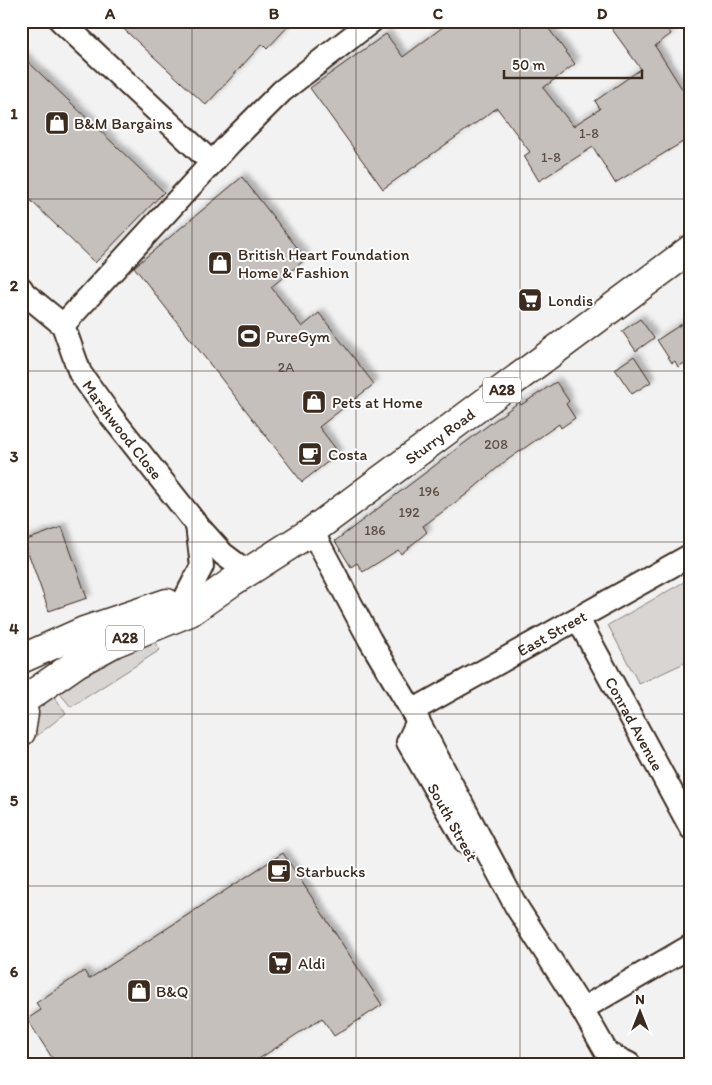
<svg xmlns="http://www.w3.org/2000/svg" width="712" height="1085" font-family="Itim,sans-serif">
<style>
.green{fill:#d8d5d2;stroke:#8a8078}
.building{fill:#c6c0bd;stroke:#3b2a1e;filter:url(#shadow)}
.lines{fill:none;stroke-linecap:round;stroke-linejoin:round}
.minor-casing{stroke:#3b2a1e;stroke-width:26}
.highway-casing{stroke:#3b2a1e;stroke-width:31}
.minor{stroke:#fff;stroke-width:22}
.highway{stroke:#fff;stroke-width:28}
.grid{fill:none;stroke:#3b2a1e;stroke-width:1;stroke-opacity:0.55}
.labels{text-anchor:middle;stroke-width:4;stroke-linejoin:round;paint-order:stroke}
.number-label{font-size:14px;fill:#5e5046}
.shield{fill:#fff;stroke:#766a62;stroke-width:1}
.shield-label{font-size:15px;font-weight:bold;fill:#3b2a1e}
.poi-label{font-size:16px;fill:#3b2a1e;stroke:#fff;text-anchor:start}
.street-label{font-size:16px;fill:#3b2a1e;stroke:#fff}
.neatline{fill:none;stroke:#3b2a1e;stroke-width:2}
.grid-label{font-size:16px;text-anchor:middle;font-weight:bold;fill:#3b2a1e}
</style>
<defs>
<filter id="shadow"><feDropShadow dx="4.5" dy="-4.5" stdDeviation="2.5" flood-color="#0004"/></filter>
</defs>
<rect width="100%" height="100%" fill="#f3f2f2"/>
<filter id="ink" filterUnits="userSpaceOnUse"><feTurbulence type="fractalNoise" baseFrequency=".02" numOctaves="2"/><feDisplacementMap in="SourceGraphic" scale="10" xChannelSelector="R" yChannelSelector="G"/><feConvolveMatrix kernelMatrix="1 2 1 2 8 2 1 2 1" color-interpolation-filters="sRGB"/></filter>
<g filter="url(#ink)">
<g class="green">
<polygon points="691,578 691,660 639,684 608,625"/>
<polygon points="152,638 160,650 71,707 53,685"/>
<path d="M49,691L66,713L33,739C29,720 38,706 49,691Z"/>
</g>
<g class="building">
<polygon points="115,21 293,21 267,49 262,44 206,105"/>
<polygon points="451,21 543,21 575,64 543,88 573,126 600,109 595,101 641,69 606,21 662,21 671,34 655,46 691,103 691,137 615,183 593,147 539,181 524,156 530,152 497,108 383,189 310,88 386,34 403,57"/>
<polygon points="21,55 164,192 95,263 21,191"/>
<polygon points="242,177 306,259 271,287 302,327 319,313 374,384 319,427 339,453 302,482 134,267"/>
<polygon points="691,318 691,359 678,367 675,361 672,363 657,340"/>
<polygon points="640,319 654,338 636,351 622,331"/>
<polygon points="634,356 651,382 632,394 615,369"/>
<polygon points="556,382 569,401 566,404 575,418 561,428 559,424 503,463 467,494 423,526 427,532 401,554 398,550 363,572 357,563 351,567 335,541 519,402 521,405"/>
<polygon points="62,527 87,598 49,611 24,541"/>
<polygon points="283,853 382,1005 334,1036 322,1018 251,1064 56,1064 27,1019 41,1010 36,1003 84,971 89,979"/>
</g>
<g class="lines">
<defs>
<g id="minor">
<polyline points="61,21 212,163"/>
<path id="s1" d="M21,288L24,293L63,325L80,373L111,416L197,525L223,554L247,572"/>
<polyline points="63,325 231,142 282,91 372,21"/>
<polyline points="312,531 370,640 418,721 516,906 582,1009 607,1053 629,1064"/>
<polyline points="186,597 202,566 197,525"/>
<path id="s2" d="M578,619L691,828"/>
<path id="s3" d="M412,711L691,555"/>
<polyline points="418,721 408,742 466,843"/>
<polyline points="582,1009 691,946"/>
</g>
<g id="highway">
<polyline points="21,659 84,631 167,603"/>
<path id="s4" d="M21,702L77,663L114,643L190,612L232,582L312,531L691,249"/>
<polyline points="21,704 24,713 21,732"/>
</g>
</defs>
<use href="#minor" class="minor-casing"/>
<use href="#highway" class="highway-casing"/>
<use href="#minor" class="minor"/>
<use href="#highway" class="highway"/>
</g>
</g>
<path class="grid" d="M192,21V1064M356,21V1064M520,21V1064M21,199H691M21,371H691M21,542H691M21,714H691M21,886H691"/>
<defs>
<symbol id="shop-square" viewBox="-11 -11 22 22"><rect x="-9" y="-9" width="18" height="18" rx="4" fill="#3b2a1e" stroke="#fff"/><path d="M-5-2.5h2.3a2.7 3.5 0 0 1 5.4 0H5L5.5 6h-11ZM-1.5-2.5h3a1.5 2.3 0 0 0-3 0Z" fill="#fff"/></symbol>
<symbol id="supermarket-square" viewBox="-11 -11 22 22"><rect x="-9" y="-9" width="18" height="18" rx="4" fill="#3b2a1e" stroke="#fff"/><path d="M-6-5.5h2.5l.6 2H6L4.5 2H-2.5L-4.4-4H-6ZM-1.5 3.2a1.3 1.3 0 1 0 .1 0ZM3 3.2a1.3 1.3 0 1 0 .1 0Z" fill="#fff"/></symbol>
<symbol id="stadium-square" viewBox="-11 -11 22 22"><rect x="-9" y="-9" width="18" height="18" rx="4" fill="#3b2a1e" stroke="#fff"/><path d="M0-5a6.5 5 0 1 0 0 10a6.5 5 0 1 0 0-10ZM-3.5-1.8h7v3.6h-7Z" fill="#fff"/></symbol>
<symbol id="cafe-square" viewBox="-11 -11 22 22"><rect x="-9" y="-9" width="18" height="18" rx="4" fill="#3b2a1e" stroke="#fff"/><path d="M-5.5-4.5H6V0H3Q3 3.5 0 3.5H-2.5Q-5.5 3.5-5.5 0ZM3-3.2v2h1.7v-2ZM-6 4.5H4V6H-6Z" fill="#fff"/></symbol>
</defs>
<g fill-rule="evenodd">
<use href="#shop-square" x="43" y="109" width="28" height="28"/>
<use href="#shop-square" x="206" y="249" width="28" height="28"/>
<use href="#supermarket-square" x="516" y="286" width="28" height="28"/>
<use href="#stadium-square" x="235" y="322" width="28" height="28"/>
<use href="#shop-square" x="300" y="388" width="28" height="28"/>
<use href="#cafe-square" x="296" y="440" width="28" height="28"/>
<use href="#cafe-square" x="265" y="857" width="28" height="28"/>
<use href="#supermarket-square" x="266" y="949" width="28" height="28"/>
<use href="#shop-square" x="125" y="977" width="28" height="28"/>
</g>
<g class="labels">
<g class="number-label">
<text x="589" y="138">1-8</text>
<text x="551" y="162">1-8</text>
<text x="286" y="372">2A</text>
<text x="496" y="449">208</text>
<text x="429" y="496">196</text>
<text x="409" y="517">192</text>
<text x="375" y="535">186</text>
</g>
<g class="shield">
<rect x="483" y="377.5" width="38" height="25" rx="4"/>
<rect x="106" y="625.5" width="38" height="25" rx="4"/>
</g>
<g class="shield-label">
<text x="502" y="395">A28</text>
<text x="125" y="643">A28</text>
</g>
<g class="poi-label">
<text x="74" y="129">B&amp;M Bargains</text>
<text x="238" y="260">British Heart Foundation<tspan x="238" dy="18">Home &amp; Fashion</tspan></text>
<text x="548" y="306">Londis</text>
<text x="266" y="342">PureGym</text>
<text x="332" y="408">Pets at Home</text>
<text x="328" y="460">Costa</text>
<text x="296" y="877">Starbucks</text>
<text x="298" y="969">Aldi</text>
<text x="156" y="997">B&amp;Q</text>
</g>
<g class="street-label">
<text dy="6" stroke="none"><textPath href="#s1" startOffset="178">Marshwood Close</textPath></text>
<text dy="6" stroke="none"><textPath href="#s4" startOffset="498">Sturry Road</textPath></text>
<text dy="6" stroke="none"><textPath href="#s3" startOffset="160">East Street</textPath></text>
<text dy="6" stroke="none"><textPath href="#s2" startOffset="119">Conrad Avenue</textPath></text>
<text transform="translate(453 822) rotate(61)" y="6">South Street</text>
</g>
</g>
<rect width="712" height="1085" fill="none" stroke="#fff" stroke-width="55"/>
<g transform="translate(640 1012)" stroke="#ffffff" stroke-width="4" paint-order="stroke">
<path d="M0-4L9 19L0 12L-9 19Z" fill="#3b2a1e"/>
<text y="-8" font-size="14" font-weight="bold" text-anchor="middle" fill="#3b2a1e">N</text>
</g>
<path d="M504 70v8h138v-8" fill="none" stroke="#3b2a1e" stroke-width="2.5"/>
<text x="512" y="70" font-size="15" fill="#3b2a1e" stroke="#ffffff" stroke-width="4" paint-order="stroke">50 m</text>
<rect x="28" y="28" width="656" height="1030" class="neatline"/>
<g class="grid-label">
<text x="110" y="19">A</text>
<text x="274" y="19">B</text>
<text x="438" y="19">C</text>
<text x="602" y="19">D</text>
<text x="14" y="119">1</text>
<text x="14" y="291">2</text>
<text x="14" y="462">3</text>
<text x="14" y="634">4</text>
<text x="14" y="806">5</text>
<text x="14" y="977">6</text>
</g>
</svg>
